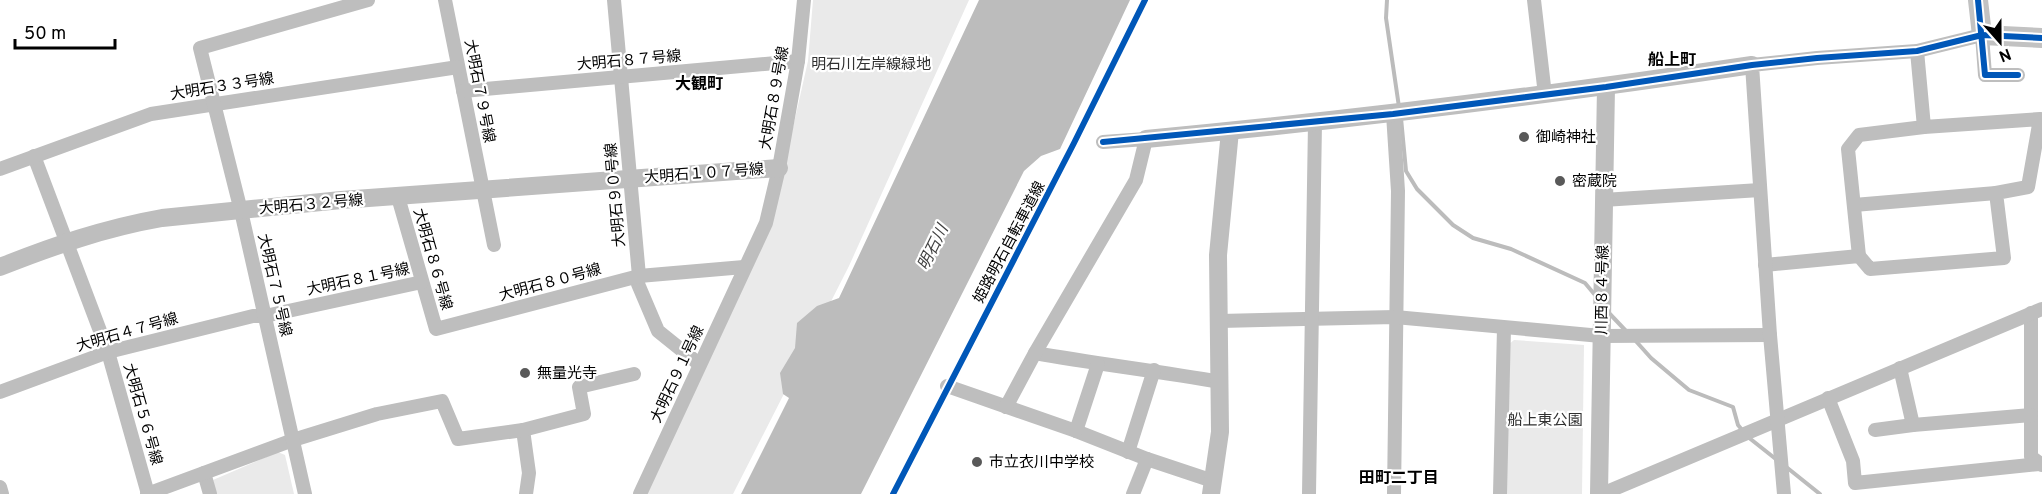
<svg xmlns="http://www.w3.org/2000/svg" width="2042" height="494" font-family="Overpass,'Noto Sans JP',sans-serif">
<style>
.green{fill:#eaeaea}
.water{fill:#bcbcbc}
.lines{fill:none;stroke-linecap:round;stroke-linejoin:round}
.stream{stroke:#bcbcbc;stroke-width:4}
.minor{stroke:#bebebe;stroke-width:14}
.tertiary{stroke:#bebebe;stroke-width:18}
.secondary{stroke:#c2c2c2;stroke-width:20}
.cycleway-casing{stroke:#fff;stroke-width:10}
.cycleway{stroke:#0057b8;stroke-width:6}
.poi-dot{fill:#595959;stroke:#fff;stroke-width:2}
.labels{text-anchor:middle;stroke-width:4.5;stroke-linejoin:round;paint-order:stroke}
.street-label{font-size:15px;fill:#000;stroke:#fff}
.park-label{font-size:15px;fill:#303030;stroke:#fff}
.poi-label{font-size:15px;fill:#000;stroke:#fff;text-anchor:start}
.neighbourhood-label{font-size:16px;font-weight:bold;fill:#000;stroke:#fff}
.water-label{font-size:16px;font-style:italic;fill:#414141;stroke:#fff}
</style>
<rect width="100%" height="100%" fill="#fff"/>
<g class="green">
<polygon points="813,0 969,0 849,266 733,494 645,494 784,167 808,61"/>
<polygon points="1514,340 1584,345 1582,494 1505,494 1508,345"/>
<polygon points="278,452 285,455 294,494 216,494 213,480"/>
</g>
<polygon class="water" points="979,0 1130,0 1060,149 1041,156 1024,171 861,494 741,494 789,398 783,394 780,373 795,348 797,323 817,306 839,298"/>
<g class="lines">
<g class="stream">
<polyline points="1387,0 1386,18 1399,107"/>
<polyline points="1401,118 1406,171 1417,189 1453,225 1473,238 1511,249 1585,283 1595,295"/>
<polyline points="1609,313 1627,332"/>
<polyline points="1634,339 1651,358 1689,390 1733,407 1738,425 1743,431"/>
<polyline points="1748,437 1777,460"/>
<polyline points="1785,466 1820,494"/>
</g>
<g class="minor">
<polyline points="445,0 494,245"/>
<polyline points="614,0 639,276 638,284 658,331 699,364"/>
<polyline points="1534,0 1545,95"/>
<polyline points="463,91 798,61"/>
<polyline points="1393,114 1398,191 1394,494"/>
<polyline points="34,156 108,352 148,494"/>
<polyline points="0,169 151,114 458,67"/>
<polyline points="398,197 436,329 639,276 744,267"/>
<polyline points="1603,200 1760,190"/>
<polyline points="1854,205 1996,193"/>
<polyline points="1859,256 1848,149 1859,135 1924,127"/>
<polyline points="1765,265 1859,256 1870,269 2004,258 1996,193 2028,187 2040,119 1924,127 1917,51"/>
<polyline points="2031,313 2031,457 2042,465"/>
<polyline points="1220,321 1395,317 1601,336 1770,335"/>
<path d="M1035,353C1097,364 1158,371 1220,382"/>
<polyline points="1900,368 1913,425"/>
<polyline points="947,386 1076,431 1147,459 1213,481"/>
<polyline points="0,392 108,352 253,316 265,316 422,282"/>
<polyline points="1828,398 1853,461 1855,483 2039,464"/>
<polyline points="1006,407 1035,353 1136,180 1146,139 1103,142"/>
<polyline points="523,430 529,473 526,494"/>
<polyline points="1875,430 1913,425 2031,415"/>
<polyline points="1076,431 1098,364"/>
<polyline points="1128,452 1154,370"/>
<polyline points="204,473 210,494"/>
<polyline points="0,487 2,494"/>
<polyline points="147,494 293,440 377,414 442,401 458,439 523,430 584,414 579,387 634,374"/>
<polyline points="305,494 241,211 200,48 368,0"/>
<polyline points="640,494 766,223 779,168 798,61 804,0"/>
<polyline points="1133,494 1147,459"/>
<polyline points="1309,494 1315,123"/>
<polyline points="1500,494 1504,328"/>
<polyline points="1602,494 2042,309"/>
<polyline points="1784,494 1770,335 1752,65 1817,58 1917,51 1982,35 1985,75 2018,75"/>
</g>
<g class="tertiary">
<path d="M1146,139C1349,120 1550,95 1752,65"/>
<path d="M0,267C53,246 105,228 162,218L341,200L779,168"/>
<polyline points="1211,494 1220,432 1218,255 1230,131"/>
<polyline points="1599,494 1606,87"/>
</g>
<polyline class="secondary" points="1978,0 1982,35 2042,38"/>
<defs>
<g id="cycleway">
<polyline points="1978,0 1985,75 2018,75"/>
<polyline points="1103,142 1393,114 1606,87 1752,65 1817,58 1917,51 1982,35 2042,38"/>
<polyline points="893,494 1074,143 1145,0"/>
</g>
</defs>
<use href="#cycleway" class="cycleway-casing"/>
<use href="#cycleway" class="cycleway"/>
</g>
<g class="poi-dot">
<circle cx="1524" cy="137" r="6"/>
<circle cx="1560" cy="181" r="6"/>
<circle cx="525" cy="373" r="6"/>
<circle cx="977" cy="462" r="6"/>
</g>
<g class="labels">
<g class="street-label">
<text transform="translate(629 60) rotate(-5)" y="5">大明石８７号線</text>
<text transform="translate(222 86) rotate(-9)" y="5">大明石３３号線</text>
<text transform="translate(480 91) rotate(79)" y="5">大明石７９号線</text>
<text transform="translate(774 98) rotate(-80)" y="5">大明石８９号線</text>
<text transform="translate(704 173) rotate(-4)" y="5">大明石１０７号線</text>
<text transform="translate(615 195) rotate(-95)" y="5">大明石９０号線</text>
<text transform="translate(311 204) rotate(-5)" y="5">大明石３２号線</text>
<text transform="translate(1009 242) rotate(-62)" y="5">姫路明石自転車道線</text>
<text transform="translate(433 259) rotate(74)" y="5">大明石８６号線</text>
<text transform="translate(358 279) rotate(-12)" y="5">大明石８１号線</text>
<text transform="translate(550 282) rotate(-15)" y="5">大明石８０号線</text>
<text transform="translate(275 285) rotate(77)" y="5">大明石７５号線</text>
<text transform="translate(1602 290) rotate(-89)" y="5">川西８４号線</text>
<text transform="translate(127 332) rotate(-16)" y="5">大明石４７号線</text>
<text transform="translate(677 374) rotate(-65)" y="5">大明石９１号線</text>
<text transform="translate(143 414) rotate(74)" y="5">大明石５６号線</text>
</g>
<g class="park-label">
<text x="871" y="69">明石川左岸線緑地</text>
<text x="1545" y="425">船上東公園</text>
</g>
<g class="poi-label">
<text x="1536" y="142">御崎神社</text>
<text x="1572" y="186">密蔵院</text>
<text x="537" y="378">無量光寺</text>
<text x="989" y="467">市立衣川中学校</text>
</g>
<g class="neighbourhood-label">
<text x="1672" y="65">船上町</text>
<text x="699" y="89">大観町</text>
<text x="1399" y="483">田町二丁目</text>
</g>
<g class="water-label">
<text transform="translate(932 247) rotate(-64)" y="6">明石川</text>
</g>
</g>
<g transform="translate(2000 42) rotate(159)" stroke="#ffffff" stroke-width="4.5" paint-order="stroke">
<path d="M0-4.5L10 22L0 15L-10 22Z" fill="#000000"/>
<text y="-9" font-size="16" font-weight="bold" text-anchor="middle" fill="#000000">N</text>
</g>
<path d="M15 39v9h100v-9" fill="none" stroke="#000000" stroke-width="3"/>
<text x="24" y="39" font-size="18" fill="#000000" stroke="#ffffff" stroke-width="4.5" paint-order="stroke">50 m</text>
</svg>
